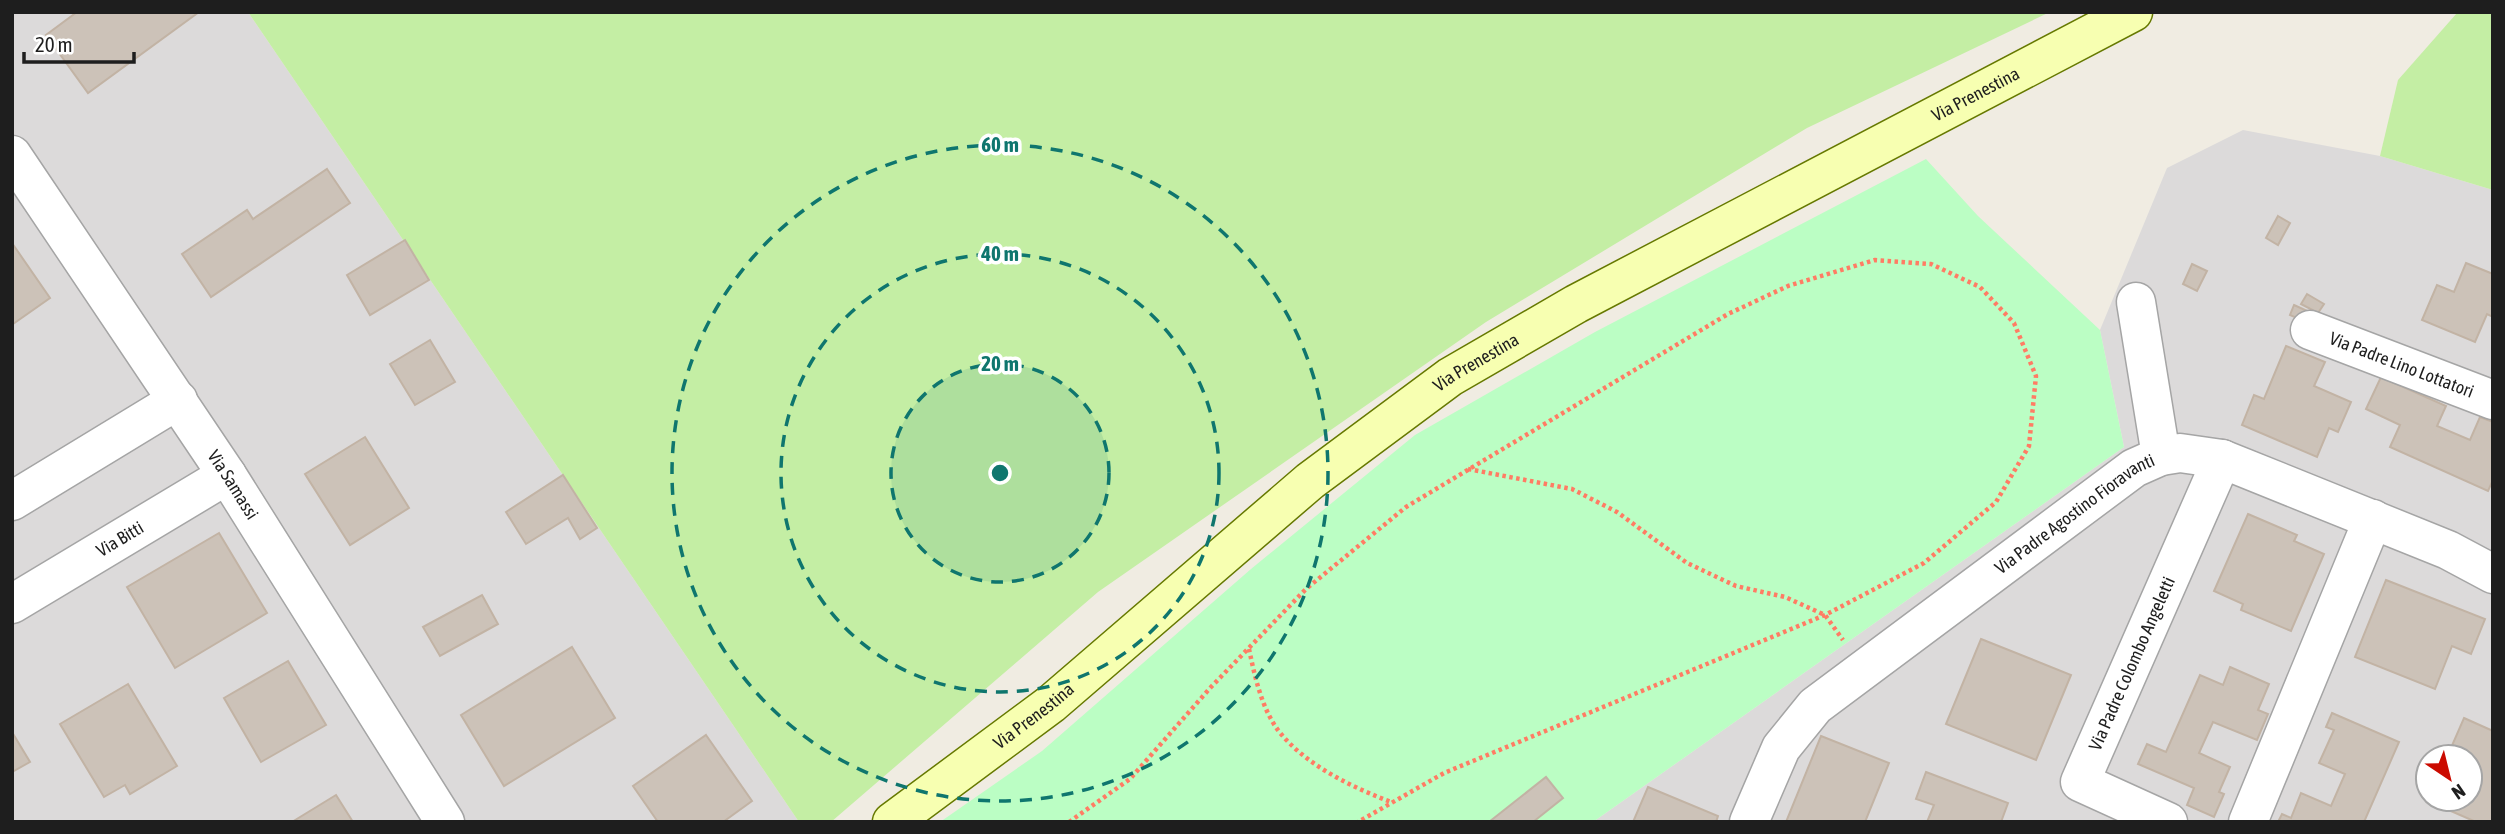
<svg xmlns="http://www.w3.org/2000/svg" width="2505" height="834" font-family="'Asap Condensed',sans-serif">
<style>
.residential{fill:#dcdada;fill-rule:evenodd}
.grass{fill:#c4eea4}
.park{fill:#bbfec4}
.building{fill:#ccc2b8;stroke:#c2b3a4;stroke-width:2}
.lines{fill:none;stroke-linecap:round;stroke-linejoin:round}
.minor-casing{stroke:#a5a5a5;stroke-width:41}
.secondary-casing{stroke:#667900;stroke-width:41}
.path{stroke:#ff7c64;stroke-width:4.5;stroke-dasharray:3.5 3.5;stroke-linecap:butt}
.minor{stroke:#fff;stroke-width:38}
.secondary{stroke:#f7ffb1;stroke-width:38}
.ring{fill:none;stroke:#0f766e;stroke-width:3.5;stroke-dasharray:12 9}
.labels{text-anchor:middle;stroke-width:7;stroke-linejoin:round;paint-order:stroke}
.street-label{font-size:18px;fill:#1e1e1e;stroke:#fff}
.centre{fill:#0f766e;stroke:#fff;stroke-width:3.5}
.ring-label{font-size:21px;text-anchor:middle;font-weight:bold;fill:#0f766e;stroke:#fff;stroke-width:7;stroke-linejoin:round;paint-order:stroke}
</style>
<rect width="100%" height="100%" fill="#f0ece2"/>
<g class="residential">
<polygon points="12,12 248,12 799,822 12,822"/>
<path d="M2243,130L2380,156L2493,190V822H1593L2124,447L2100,330L2167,168ZM2428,757H2470V799H2428Z"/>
</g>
<g class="grass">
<polygon points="248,12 2050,12 1807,128 1486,322 1098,592 831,822 799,822"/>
<polygon points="2493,12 2493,190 2380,156 2398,80 2457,13"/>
</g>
<polygon class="park" points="1926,159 1978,216 2100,330 2124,447 1593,822 940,822 1042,751 1251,569 1415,435 1595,332"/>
<g class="building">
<polygon points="77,12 199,12 88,93 46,35"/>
<polygon points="327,169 350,203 211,297 182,254 247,210 253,219"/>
<polygon points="2278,216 2290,223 2278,245 2266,238"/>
<polygon points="405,240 429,280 370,315 347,275"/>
<polygon points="12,243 50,298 13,324 12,324"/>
<polygon points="2466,263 2493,274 2493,317 2487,314 2475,342 2422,320 2437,285 2454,292"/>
<polygon points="2192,264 2207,271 2197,291 2183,284"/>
<polygon points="2307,294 2324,304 2318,313 2301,304"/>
<polygon points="2294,305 2314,314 2310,324 2290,315"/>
<polygon points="430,340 455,382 415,405 390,364"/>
<polygon points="2286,346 2325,362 2314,386 2351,402 2338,432 2329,428 2317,457 2242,425 2254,395 2264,399"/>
<polygon points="2381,377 2446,406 2437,426 2470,440 2480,417 2493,422 2493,480 2488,491 2390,447 2400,425 2366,409"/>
<polygon points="365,437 409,508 350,545 305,474"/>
<polygon points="563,475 597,528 580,539 568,518 526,544 506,512"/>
<polygon points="2248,514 2297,535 2294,541 2324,554 2291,631 2241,610 2243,604 2214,591"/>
<polygon points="219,533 267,613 175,668 127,587"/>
<polygon points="2386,580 2485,619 2471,654 2452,646 2435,689 2355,657"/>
<polygon points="482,595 498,624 440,656 423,627"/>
<polygon points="1981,639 2071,675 2036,760 1946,724"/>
<polygon points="572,647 615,718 504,786 461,715"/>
<polygon points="288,661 326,725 261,762 224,698"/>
<polygon points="2230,667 2269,684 2258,710 2268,714 2257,740 2213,722 2199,753 2230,767 2219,792 2224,794 2214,817 2187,805 2194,788 2138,764 2147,744 2166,752 2200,675 2223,685"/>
<polygon points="128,684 177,766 130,794 125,785 104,797 60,724"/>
<polygon points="2332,713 2399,742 2364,822 2278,822 2282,814 2291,818 2301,793 2331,806 2345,774 2319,763 2334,730 2326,727"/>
<polygon points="2464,718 2493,731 2493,822 2476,822 2428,801 2470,799 2470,757 2447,757"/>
<polygon points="12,732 30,762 12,772"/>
<polygon points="706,735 752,801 723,822 658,822 633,786"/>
<polygon points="1821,736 1889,763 1865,822 1786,822"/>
<polygon points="1926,772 2008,803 2001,822 1927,822 1934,805 1916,799"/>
<polygon points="1546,777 1563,798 1533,822 1489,822"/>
<polygon points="1648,787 1718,816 1716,822 1633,822"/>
<polygon points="336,795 353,822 292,822"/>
</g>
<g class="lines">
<defs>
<g id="minor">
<path id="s1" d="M12,155L227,475L445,822"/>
<polyline points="2136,302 2161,456"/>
<path id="s2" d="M2310,330L2493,400"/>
<polyline points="12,501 178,400"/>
<path id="s3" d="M12,604L227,475"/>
<path id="s4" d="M1749,822L1781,748L1815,706L2134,468L2161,456L2180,453L2222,459L2448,550L2493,574"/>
<path id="s5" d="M2168,822L2080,782L2222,459"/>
<polyline points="2248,822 2373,519"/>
</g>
<g id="secondary">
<path id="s6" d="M892,822L1051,704L1310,481L1450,377L1576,304L2133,12"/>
</g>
</defs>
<use href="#minor" class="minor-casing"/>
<use href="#secondary" class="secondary-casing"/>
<g class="path">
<polyline points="1468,469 1572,489 1617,512 1687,563 1736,586 1785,597 1825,615 1843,640"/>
<path d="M1249,649C1255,677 1262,711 1281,734C1309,767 1352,787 1391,802"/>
<polyline points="1069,822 1130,779 1211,687 1306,589 1406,507 1728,314 1788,286 1875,260 1931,264 1980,287 2014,323 2036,376 2029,446 1996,502 1924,563 1825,615 1444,773 1358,822"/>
</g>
<use href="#minor" class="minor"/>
<use href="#secondary" class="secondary"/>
</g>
<circle cx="1000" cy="473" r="109" fill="#0f766e" fill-opacity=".12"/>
<g class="ring">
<circle cx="1000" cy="473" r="109"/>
<circle cx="1000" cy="473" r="219"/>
<circle cx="1000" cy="473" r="328"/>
</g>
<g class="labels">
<g class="street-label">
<text dy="6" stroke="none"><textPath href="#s6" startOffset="1311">Via Prenestina</textPath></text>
<text dy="6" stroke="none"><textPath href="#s6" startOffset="744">Via Prenestina</textPath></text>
<text dy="6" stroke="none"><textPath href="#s2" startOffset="98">Via Padre Lino Lottatori</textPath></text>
<text dy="6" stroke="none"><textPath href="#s1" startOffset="397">Via Samassi</textPath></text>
<text dy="6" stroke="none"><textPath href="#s4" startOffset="458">Via Padre Agostino Fioravanti</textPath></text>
<text dy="6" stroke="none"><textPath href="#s3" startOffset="126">Via Bitti</textPath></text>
<text dy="6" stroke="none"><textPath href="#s5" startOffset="226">Via Padre Colombo Angeletti</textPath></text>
<text dy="6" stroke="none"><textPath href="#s6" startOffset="177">Via Prenestina</textPath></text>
</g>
</g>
<circle cx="1000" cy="473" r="10" class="centre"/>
<g class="ring-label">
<text x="1000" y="152">60 m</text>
<text x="1000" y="261">40 m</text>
<text x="1000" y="371">20 m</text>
</g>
<rect width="2505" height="834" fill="none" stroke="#1e1e1e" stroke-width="28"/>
<g transform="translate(2449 778) rotate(145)"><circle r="33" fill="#ffffff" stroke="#a5a5a5" stroke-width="2"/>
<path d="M0-5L12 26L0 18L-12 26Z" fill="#cb0b00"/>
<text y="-10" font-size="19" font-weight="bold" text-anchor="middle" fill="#1e1e1e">N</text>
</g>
<path d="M24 52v10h110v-10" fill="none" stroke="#1e1e1e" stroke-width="3.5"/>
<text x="35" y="52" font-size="21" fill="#1e1e1e" stroke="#ffffff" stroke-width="5" paint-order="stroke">20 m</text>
</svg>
